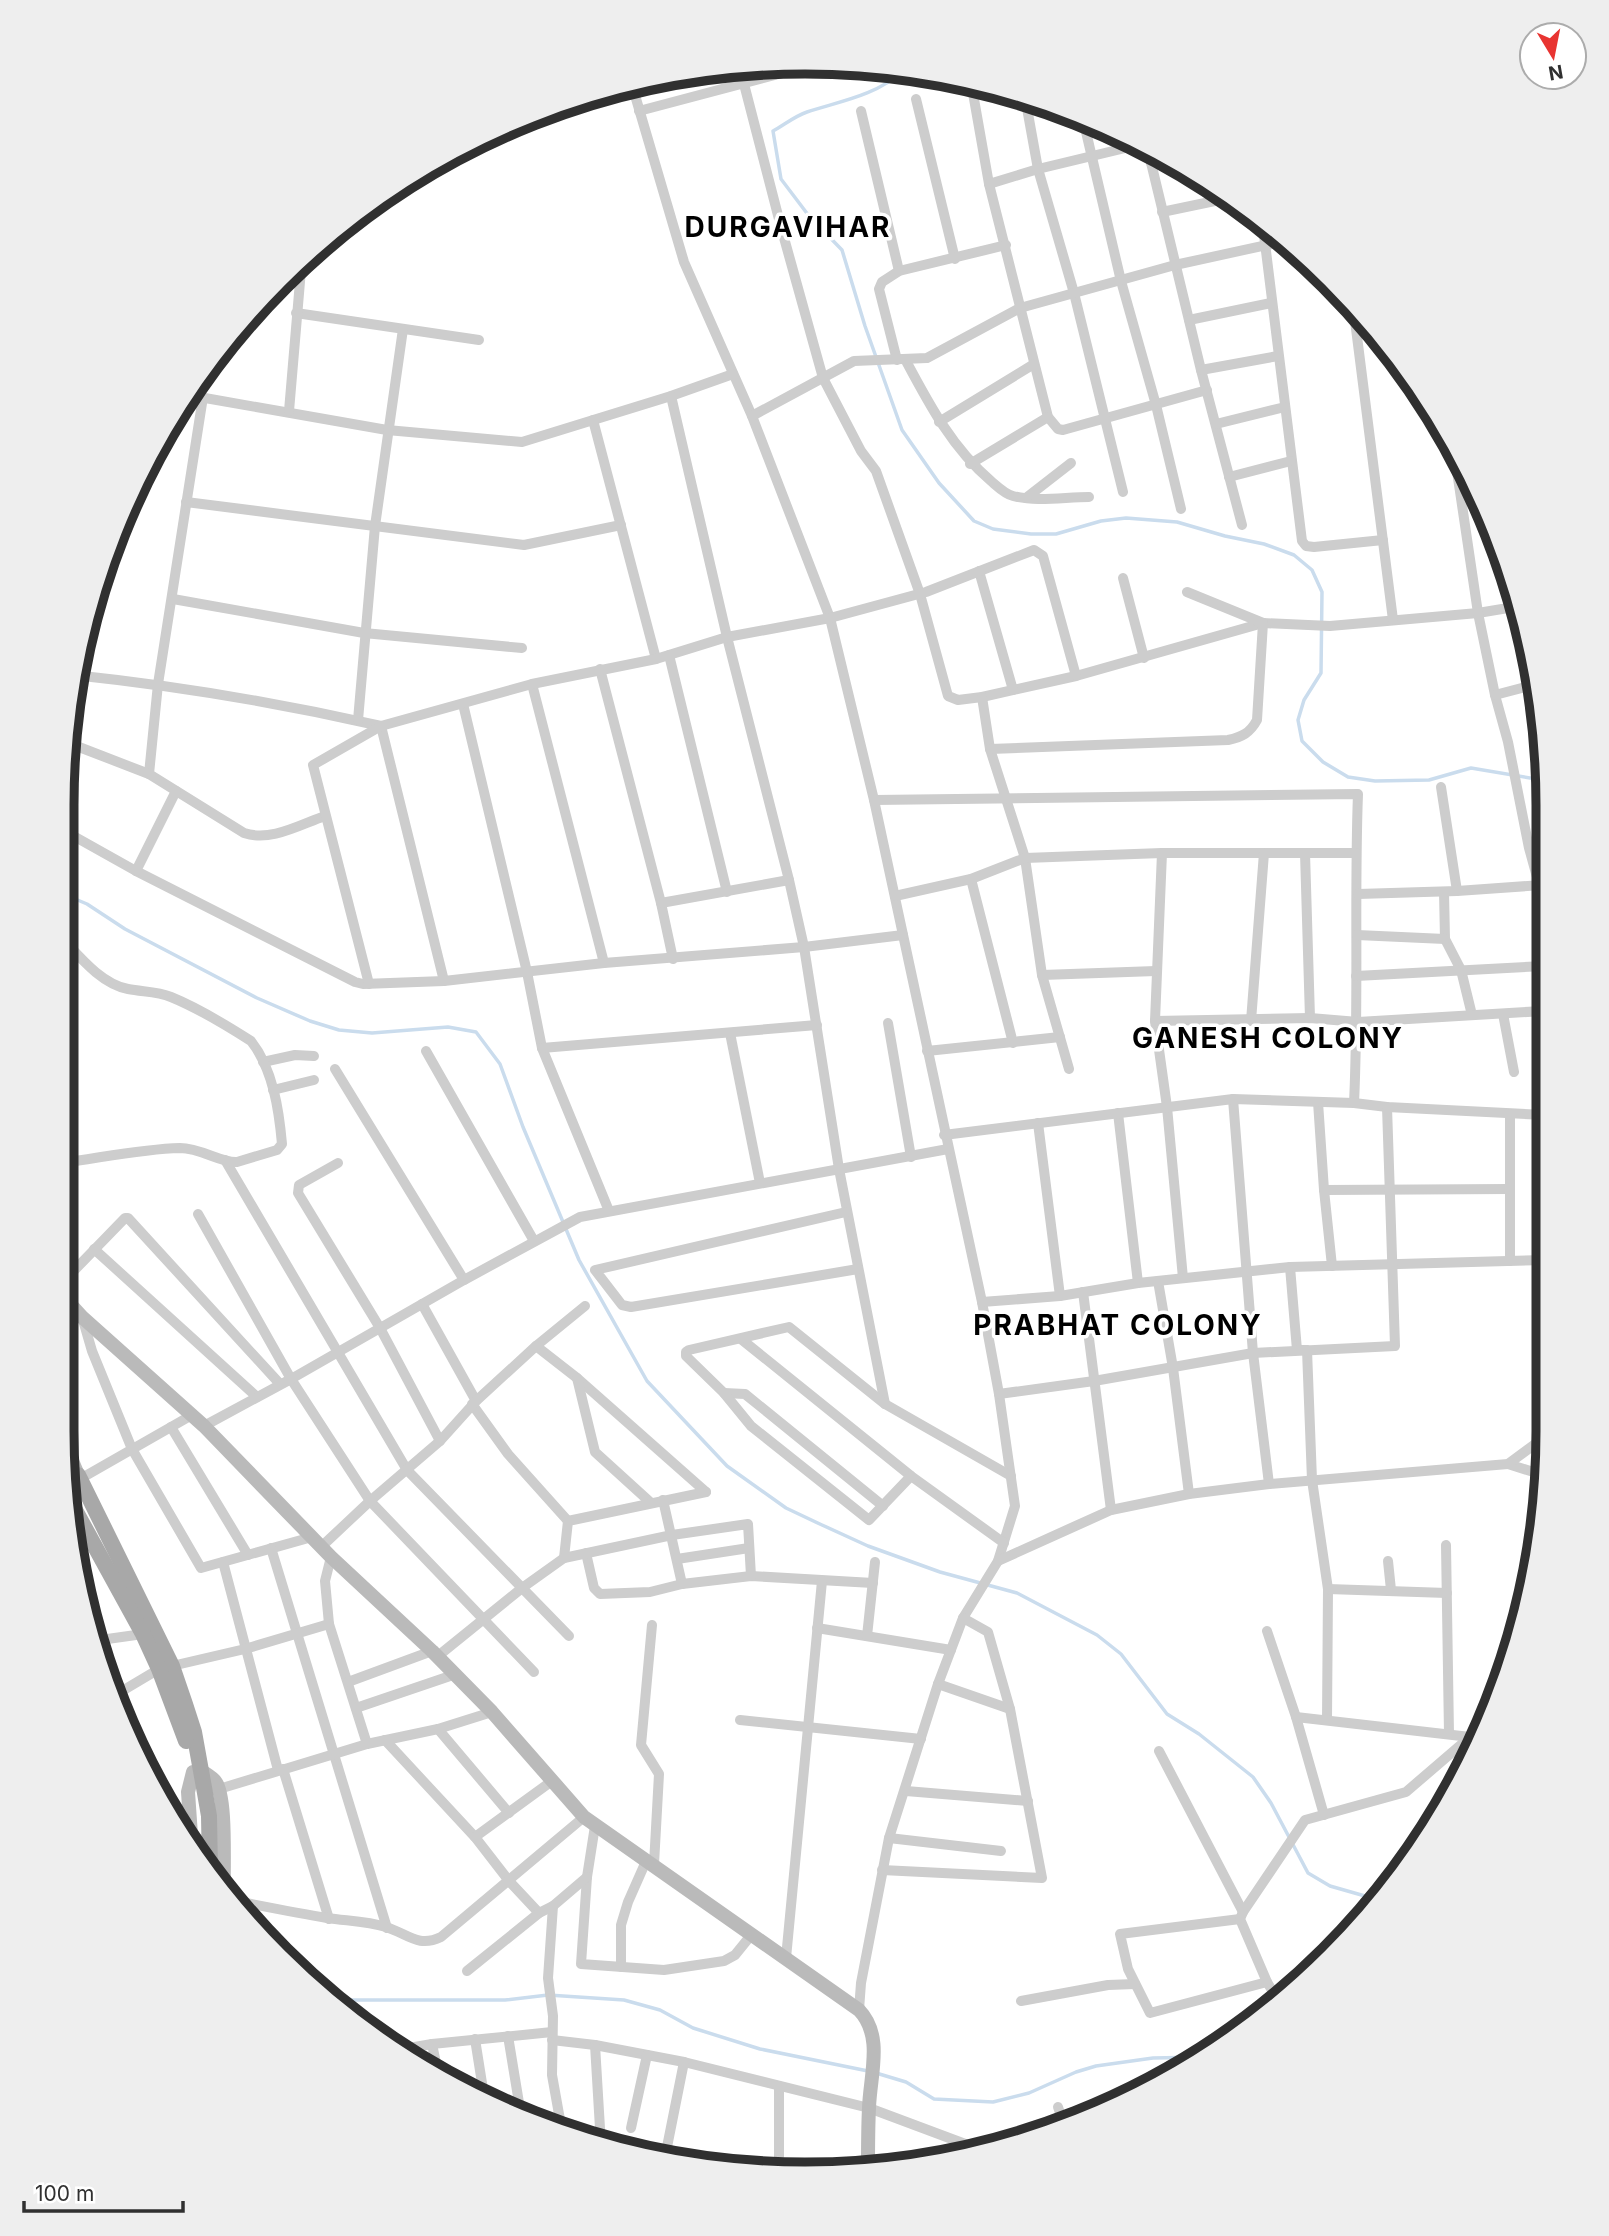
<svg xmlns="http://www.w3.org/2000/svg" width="1609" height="2236" font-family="Inter,sans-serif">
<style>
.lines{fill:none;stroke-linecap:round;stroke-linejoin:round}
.stream{stroke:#cadced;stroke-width:3.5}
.street{stroke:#cdcdcd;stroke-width:10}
.secondary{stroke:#bababa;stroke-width:14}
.primary{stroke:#a8a8a8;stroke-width:16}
.labels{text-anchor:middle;stroke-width:7;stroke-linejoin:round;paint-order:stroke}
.district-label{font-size:28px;font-weight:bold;letter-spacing:2px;fill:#000;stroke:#fff}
.rim{fill:none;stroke:#303030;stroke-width:9}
</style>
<rect width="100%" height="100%" fill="#fff"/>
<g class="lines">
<g class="stream">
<path d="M903,71C875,96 841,101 807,112C795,116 784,125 773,131L781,179L809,216L842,250L865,326L902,430L939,483L974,521L993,529L1031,534H1056L1101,521L1126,518L1177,522L1225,536L1264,544L1294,555L1312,570L1322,592L1321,673L1304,700L1298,720L1302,741L1323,762L1348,777L1375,781L1429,780L1471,768L1542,780"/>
<polyline points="61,893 87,904 125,929 257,998 310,1021 339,1030 372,1033 448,1027 476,1032 500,1064 523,1127 579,1260 647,1381 727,1466 786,1508 822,1525 868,1546 940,1572 1017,1593 1097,1635 1121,1654 1167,1714 1199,1734 1253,1777 1271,1803 1308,1873 1330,1886 1379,1900"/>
<polyline points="329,2000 505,2000 548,1995 624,2000 660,2010 693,2028 760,2049 868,2071"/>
<polyline points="876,2073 906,2082 934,2099 993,2102 1029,2093 1076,2072 1096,2066 1153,2058 1203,2057"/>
</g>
<g class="street">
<polyline points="971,82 989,184 1048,417 1058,429 1063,430 1207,390"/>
<polyline points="744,84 781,227 823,378 861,451 876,471 920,594 948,696 958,700 982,697 1076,676 1263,623 1330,626 1478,613 1520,606"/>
<polyline points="632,85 684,262 752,416 830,618 874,800 982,1302 999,1394 1015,1506 998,1561 963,1618 938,1684 889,1838 861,1983 859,2010"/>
<polyline points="1025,97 1038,169 1074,293 1123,492"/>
<polyline points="916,99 955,259"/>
<polyline points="639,111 816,64"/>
<polyline points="861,111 899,271"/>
<polyline points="1083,119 1121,281 1156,405 1181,509"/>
<polyline points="1147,146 1201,370 1242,525"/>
<polyline points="1151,163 1168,159"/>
<polyline points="989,184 1038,169 1142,144"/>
<polyline points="1162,212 1229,198"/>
<polyline points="1262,219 1302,541 1306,546 1314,547 1383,540"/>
<polyline points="1353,305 1393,620"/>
<polyline points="296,313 479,340"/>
<polyline points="1189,320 1271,303"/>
<path d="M905,359C929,404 952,448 991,481C998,487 1005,494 1013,496C1036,502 1065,497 1089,497"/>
<polyline points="897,360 879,289 882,282 899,271 1006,245"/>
<polyline points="1201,370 1278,356"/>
<polyline points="188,395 387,430 522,442 671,396 733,374"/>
<polyline points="671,396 727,637 789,880 804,947 839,1169 885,1404"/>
<path d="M203,397L158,684L149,774L244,833C271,842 299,825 325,816"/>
<polyline points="289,411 302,258"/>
<polyline points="752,416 854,361 927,358 1020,308 1175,265 1285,241"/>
<polyline points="593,420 656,659"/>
<polyline points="939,422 1034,364"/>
<polyline points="1216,424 1285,407"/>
<polyline points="1454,451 1478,613 1495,695 1508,742 1529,848 1543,899"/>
<polyline points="970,464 1048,417"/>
<polyline points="1229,477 1291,461"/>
<polyline points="1026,498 1071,463"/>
<polyline points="186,502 524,545 621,525"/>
<polyline points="979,571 1013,690"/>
<polyline points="1123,578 1144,658"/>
<polyline points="173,599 364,633 522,648"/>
<polyline points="669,655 727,892"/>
<polyline points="600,669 661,903 673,959"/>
<path d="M74,675C178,686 280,703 381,726L444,981"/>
<polyline points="532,684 604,963"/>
<polyline points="1495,695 1537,684"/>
<polyline points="982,697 990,749 1025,858 1042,975 1069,1069"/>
<polyline points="463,704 527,972 542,1048 609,1211"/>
<polyline points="358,720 375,526 403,329"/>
<polyline points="79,747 149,774"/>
<path d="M990,749L1228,740C1242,737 1250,733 1257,720L1263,623L1187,592"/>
<polyline points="1441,787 1457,891"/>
<path d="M874,800L1358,794C1354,897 1359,1000 1354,1103"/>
<polyline points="61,829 136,871 355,982 363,984 444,981 604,963 804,947 903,935"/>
<polyline points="1162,853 1155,1021 1167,1107 1183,1278"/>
<polyline points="1305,853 1310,1018"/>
<polyline points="136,871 176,791"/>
<polyline points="971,879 1013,1043"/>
<polyline points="1444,892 1445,939 1461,970 1472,1015"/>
<polyline points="1358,894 1457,891 1542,885"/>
<polyline points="895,896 971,879 1025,858 1162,853 1356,853"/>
<polyline points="661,903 789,880"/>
<polyline points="1357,935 1445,939"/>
<polyline points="1042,975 1156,971"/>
<polyline points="1356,976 1543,966"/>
<polyline points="369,984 313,765 381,726 532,684 656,659 727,637 830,618 926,592 1034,550 1043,556 1076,676"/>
<polyline points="1503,1014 1514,1072"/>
<polyline points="1155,1021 1310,1018 1358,1022 1543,1011"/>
<polyline points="1251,1021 1264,853"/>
<polyline points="888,1023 911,1157"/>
<polyline points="730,1033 760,1183"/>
<polyline points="542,1048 817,1025"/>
<polyline points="426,1051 534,1241"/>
<polyline points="927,1051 1060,1037"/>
<polyline points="263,1062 295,1055 314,1056"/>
<polyline points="335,1069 464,1280"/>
<polyline points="273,1090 314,1080"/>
<polyline points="1233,1099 1253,1353 1269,1484"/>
<polyline points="1318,1102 1324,1190 1332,1266"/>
<polyline points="1118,1113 1138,1283"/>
<polyline points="1038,1123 1060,1296"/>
<polyline points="944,1135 1233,1099 1354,1103 1387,1107 1544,1115"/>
<polyline points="225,1160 407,1470 569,1636"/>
<path d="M61,1163C100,1158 141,1149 180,1148C201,1148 221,1163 237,1162L277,1150L282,1144C279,1110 273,1069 251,1041C226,1025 198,1008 171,997C157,991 143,992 128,989C101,984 79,956 61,937"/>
<polyline points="338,1163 299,1185 298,1193 380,1328 440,1441"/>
<polyline points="1324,1190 1510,1189"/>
<polyline points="846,1212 595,1270 622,1305 631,1307 858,1269"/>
<polyline points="198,1214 291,1379 370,1501 534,1672"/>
<polyline points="94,1249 257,1397"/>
<polyline points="1510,1261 1510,1114"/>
<polyline points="1290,1267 1297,1350 1307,1350 1312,1480 1328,1589 1327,1720"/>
<polyline points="1158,1281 1173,1368 1189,1494"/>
<polyline points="61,1284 125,1218 128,1218 280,1384"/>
<polyline points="1083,1292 1111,1510"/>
<polyline points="982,1302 1060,1296 1138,1283 1290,1267 1545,1260"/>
<polyline points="422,1304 476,1401"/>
<polyline points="83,1320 92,1351 132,1449 201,1568 312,1537"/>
<polyline points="741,1339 911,1476 1004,1543"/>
<polyline points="536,1346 577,1378 706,1492"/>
<polyline points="577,1378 595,1452 650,1502"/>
<polyline points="724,1393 745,1394 883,1506"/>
<polyline points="999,1394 1094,1381 1253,1353 1395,1346 1387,1107"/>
<polyline points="472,1404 508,1454 568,1521"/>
<polyline points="204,1426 291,1379 464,1280 580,1217 948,1149"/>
<polyline points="171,1427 248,1555"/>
<polyline points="1508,1464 1546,1476"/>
<polyline points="911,1476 869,1520 751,1426 724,1393 686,1356 686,1352 689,1350 789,1327 885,1404 1011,1476"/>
<polyline points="80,1479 192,1415"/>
<polyline points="663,1500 682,1584"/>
<polyline points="1446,1545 1449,1734"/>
<polyline points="321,1547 370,1501 440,1441 476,1401 536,1346 585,1306"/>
<polyline points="271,1548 387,1928"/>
<polyline points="586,1553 594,1588 600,1594 650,1592 682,1584 751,1576 873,1583"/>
<polyline points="331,1557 325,1581 329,1624 367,1744"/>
<polyline points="564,1558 568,1521 706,1492"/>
<polyline points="677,1559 749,1548"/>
<polyline points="998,1561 1111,1510 1189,1494 1269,1484 1508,1464 1546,1436"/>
<polyline points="1388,1561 1391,1590"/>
<polyline points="223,1562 278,1770"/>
<polyline points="1328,1589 1447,1593"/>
<polyline points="652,1625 641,1745 659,1774 654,1864"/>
<polyline points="817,1628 951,1650"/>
<polyline points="1267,1631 1296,1717 1324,1815"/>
<polyline points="867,1636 875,1562"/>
<polyline points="93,1641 143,1634"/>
<polyline points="438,1656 522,1588 564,1558 672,1535 748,1524 751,1576"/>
<polyline points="348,1682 432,1651"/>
<polyline points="938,1684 1010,1709"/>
<polyline points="112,1697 159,1669 245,1649 329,1624"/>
<polyline points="356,1708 456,1674"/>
<polyline points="1296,1717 1470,1737"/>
<polyline points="740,1720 921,1739"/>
<polyline points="438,1729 509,1813"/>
<polyline points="385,1740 475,1837 509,1881 539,1913"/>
<polyline points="1159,1751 1243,1912"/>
<polyline points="283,1769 329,1919"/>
<polyline points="219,1789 367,1744 438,1729 492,1712"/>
<polyline points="906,1791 1028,1801"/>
<polyline points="595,1826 587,1877 581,1964 664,1970 724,1961 735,1955 752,1934"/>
<polyline points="475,1837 552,1781"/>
<polyline points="889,1838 1001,1851"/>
<polyline points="882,1870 1042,1878 1010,1709 988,1632 963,1618"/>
<path d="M236,1901C267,1907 297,1913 327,1918C347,1921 367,1921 386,1927C408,1934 418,1948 441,1937L584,1817"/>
<polyline points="553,1906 548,1978 553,2016 552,2075 562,2131"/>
<polyline points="1240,1919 1120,1934 1128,1969 1150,2013 1267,1982"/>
<polyline points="786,1958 822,1581"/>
<polyline points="621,1967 621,1925 628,1902 647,1859"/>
<polyline points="467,1971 539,1913 553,1906 587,1877"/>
<polyline points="1021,2001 1108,1985 1135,1984"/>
<polyline points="1279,2002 1267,1982 1240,1919 1243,1912 1305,1820 1406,1792 1470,1737 1480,1738"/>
<polyline points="508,2036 521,2115"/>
<polyline points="475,2039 485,2102"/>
<polyline points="552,2040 595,2045 684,2062 869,2108 976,2148"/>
<polyline points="432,2044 438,2073"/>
<polyline points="595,2045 601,2145"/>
<polyline points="403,2049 432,2044 552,2032"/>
<polyline points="1058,2107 1064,2125"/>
<polyline points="631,2128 647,2055"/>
<polyline points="667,2147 684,2062"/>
<polyline points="779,2168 779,2086"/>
</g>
<g class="secondary">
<path d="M61,1294L82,1317L204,1426L331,1557L432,1651L492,1712L584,1817L859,2010C884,2036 870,2075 869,2108C868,2128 868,2149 868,2168"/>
<polyline points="62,1437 78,1475"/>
<path d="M202,1771C206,1774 212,1777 215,1781C227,1795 223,1866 224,1887"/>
<polyline points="192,1850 188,1792 193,1772"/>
</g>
<g class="primary">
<polyline points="67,1473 78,1475 80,1479 172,1666 185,1704 194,1732 205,1793 209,1816 210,1871"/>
<polyline points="70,1501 143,1634 159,1669 186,1741"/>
</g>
</g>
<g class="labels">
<g class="district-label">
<text x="788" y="237">DURGAVIHAR</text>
<text x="1268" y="1048">GANESH COLONY</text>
<text x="1118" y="1335">PRABHAT COLONY</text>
</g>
</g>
<path d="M0 0H1609V2236H0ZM805 74H805A731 731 0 0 1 1536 805V1431A731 731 0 0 1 805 2162H805A731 731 0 0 1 74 1431V805A731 731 0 0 1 805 74Z" fill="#eee" fill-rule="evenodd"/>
<path class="rim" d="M805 74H805A731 731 0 0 1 1536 805V1431A731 731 0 0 1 805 2162H805A731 731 0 0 1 74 1431V805A731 731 0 0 1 805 74Z"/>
<g transform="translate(1553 56) rotate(170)"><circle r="33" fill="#ffffff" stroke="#acacac" stroke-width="2"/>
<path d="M0-5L12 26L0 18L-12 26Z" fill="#e83431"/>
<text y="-10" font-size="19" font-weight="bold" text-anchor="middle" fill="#303030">N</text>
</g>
<path d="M24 2201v10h159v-10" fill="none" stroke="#303030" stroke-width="3.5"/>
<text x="35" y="2201" font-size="21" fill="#303030" stroke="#ffffff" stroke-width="5" paint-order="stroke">100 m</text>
</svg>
